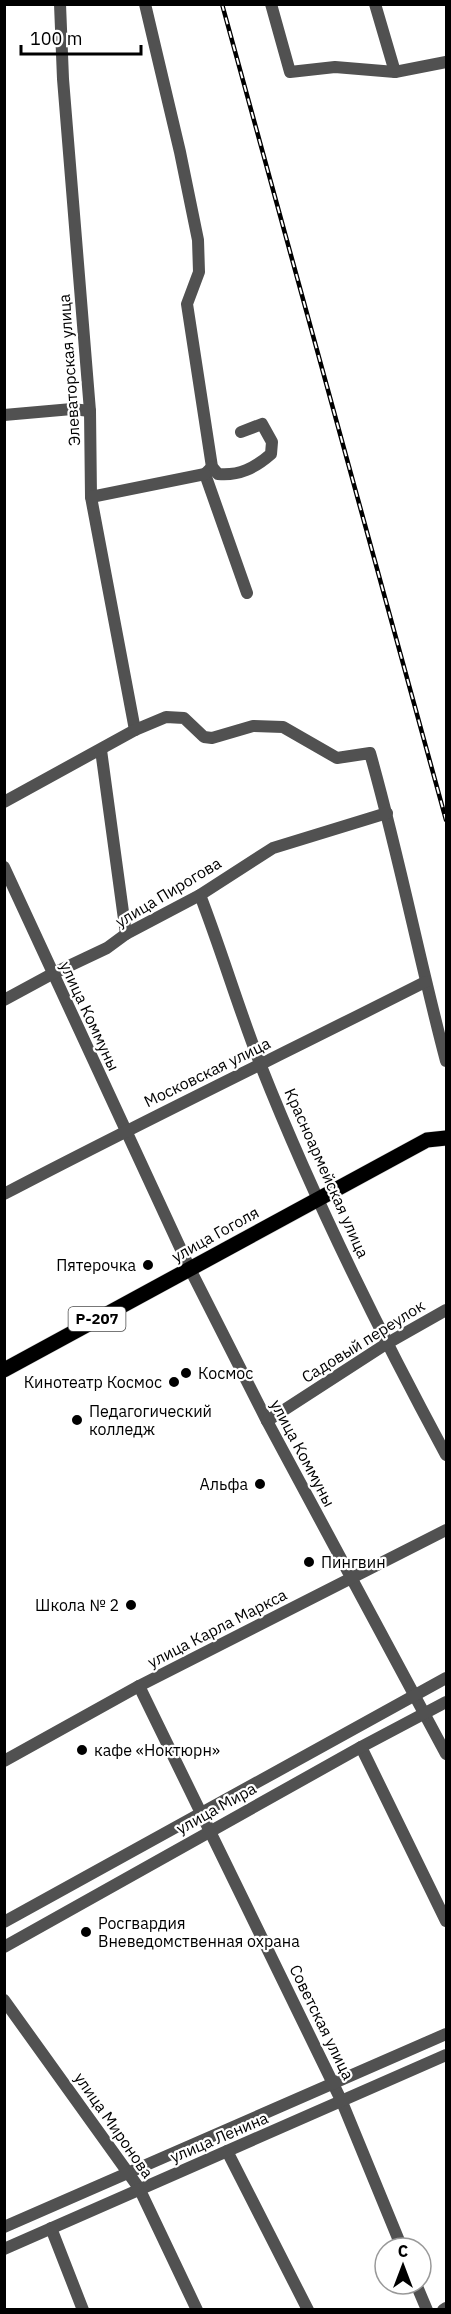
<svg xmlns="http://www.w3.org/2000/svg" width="451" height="2314" font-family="'IBM Plex Sans',sans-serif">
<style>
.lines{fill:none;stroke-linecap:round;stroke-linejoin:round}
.major-casing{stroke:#dbdbdb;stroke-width:16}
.minor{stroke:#515151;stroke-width:12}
.major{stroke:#000;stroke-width:15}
.rail-casing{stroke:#000;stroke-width:4.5}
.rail{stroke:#fff;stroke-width:2;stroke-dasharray:7;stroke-linecap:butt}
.poi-dot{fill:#000;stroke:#fff;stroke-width:2}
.labels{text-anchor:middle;stroke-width:4.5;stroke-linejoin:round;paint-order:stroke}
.shield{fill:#fff;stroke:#4c4c4c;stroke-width:1.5}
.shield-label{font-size:15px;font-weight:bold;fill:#000}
.street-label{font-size:16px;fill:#000;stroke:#fff}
.poi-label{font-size:16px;fill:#000;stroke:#fff;text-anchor:start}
</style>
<rect width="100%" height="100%" fill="#fff"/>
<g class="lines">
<defs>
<polyline id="major" points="4,1370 427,1140 446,1138"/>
</defs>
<use href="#major" class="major-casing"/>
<g class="minor">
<polyline points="60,4 63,79 90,411 91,497 135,730"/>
<path d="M145,4L180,152L198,240L199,272L187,304L212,467L218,474C239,476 255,468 271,454L272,442L262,424L241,432"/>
<polyline points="271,4 290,72 335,67 395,72 446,62"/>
<polyline points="375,4 395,72"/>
<polyline points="4,415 72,409 90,411"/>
<polyline points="212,467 205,474 247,593"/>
<polyline points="91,497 205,474"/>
<polyline points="101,750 126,934"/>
<path d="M4,802L135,730L166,717L184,718L204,737L212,738L253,726L283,727L337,758L370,753C399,855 419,959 446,1061"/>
<polyline points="4,867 190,1269 267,1421 446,1754"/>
<path d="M200,895C222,952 239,1010 261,1066C314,1200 378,1329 446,1455"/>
<polyline points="4,1000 52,974 107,948 126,934 200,895 273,848 387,813"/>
<path d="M4,1194C143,1121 285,1053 425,982"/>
<polyline points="267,1421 386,1344 446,1310"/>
<polyline points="139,1686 342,2102 402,2248"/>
<polyline points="361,1747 446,1921"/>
<polyline points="4,1761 139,1686 446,1530"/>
<polyline points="4,1922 446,1678"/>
<polyline points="4,1947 361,1747 446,1702"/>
<polyline points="4,2000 139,2188 197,2310"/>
<polyline points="227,2151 308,2310"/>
<polyline points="4,2227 446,2034"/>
<polyline points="51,2228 83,2310"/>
<polyline points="4,2249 446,2055"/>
<polyline points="416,2284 427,2310"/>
<polyline points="443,2310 446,2308"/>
</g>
<use href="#major" class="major"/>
<defs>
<polyline id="rail" points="222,4 446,820"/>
</defs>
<use href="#rail" class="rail-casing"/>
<use href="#rail" class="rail"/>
</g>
<g class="poi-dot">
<circle cx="148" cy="1265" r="6"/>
<circle cx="186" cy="1373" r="6"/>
<circle cx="174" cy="1382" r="6"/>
<circle cx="77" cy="1420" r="6"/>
<circle cx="260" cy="1484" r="6"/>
<circle cx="309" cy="1562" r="6"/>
<circle cx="131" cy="1605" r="6"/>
<circle cx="82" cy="1750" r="6"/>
<circle cx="86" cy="1932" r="6"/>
</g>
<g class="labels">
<rect class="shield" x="68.5" y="1307" width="57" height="24" rx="4.5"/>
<g class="shield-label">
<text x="97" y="1324">Р-207</text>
</g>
<g class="street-label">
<text transform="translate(69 370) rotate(-94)" y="6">Элеваторская улица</text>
<text transform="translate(168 892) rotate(-31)" y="6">улица Пирогова</text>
<text transform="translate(90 1016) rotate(65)" y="6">улица Коммуны</text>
<text transform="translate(207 1072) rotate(-26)" y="6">Московская улица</text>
<text transform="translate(327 1173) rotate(66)" y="6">Красноармейская улица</text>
<text transform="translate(215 1234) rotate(-29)" y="6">улица Гоголя</text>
<text transform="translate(363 1341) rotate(-32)" y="6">Садовый переулок</text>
<text transform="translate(303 1453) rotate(62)" y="6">улица Коммуны</text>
<text transform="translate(217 1628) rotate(-27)" y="6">улица Карла Маркса</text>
<text transform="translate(216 1808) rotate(-29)" y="6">улица Мира</text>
<text transform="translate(322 2022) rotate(64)" y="6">Советская улица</text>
<text transform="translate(114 2125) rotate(55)" y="6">улица Миронова</text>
<text transform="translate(219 2137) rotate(-23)" y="6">улица Ленина</text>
</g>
<g class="poi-label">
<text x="136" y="1271" text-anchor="end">Пятерочка</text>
<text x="198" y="1379">Космос</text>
<text x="162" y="1388" text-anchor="end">Кинотеатр Космос</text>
<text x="89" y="1417">Педагогический<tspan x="89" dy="18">колледж</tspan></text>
<text x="248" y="1490" text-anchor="end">Альфа</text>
<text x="321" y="1568">Пингвин</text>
<text x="119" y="1611" text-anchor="end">Школа № 2</text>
<text x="94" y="1756">кафе «Ноктюрн»</text>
<text x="98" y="1929">Росгвардия<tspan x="98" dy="18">Вневедомственная охрана</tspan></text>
</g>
</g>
<rect width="451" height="2314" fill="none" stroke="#000000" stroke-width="12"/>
<g transform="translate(403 2266)"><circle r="28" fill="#ffffff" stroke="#999999" stroke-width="1.5"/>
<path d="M0-4.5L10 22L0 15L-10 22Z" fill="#000000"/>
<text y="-9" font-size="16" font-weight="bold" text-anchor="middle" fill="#000000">С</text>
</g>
<path d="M21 45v9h120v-9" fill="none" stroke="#000000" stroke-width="3"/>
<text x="30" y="45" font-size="18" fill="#000000" stroke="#ffffff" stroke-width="4.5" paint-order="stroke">100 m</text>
</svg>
